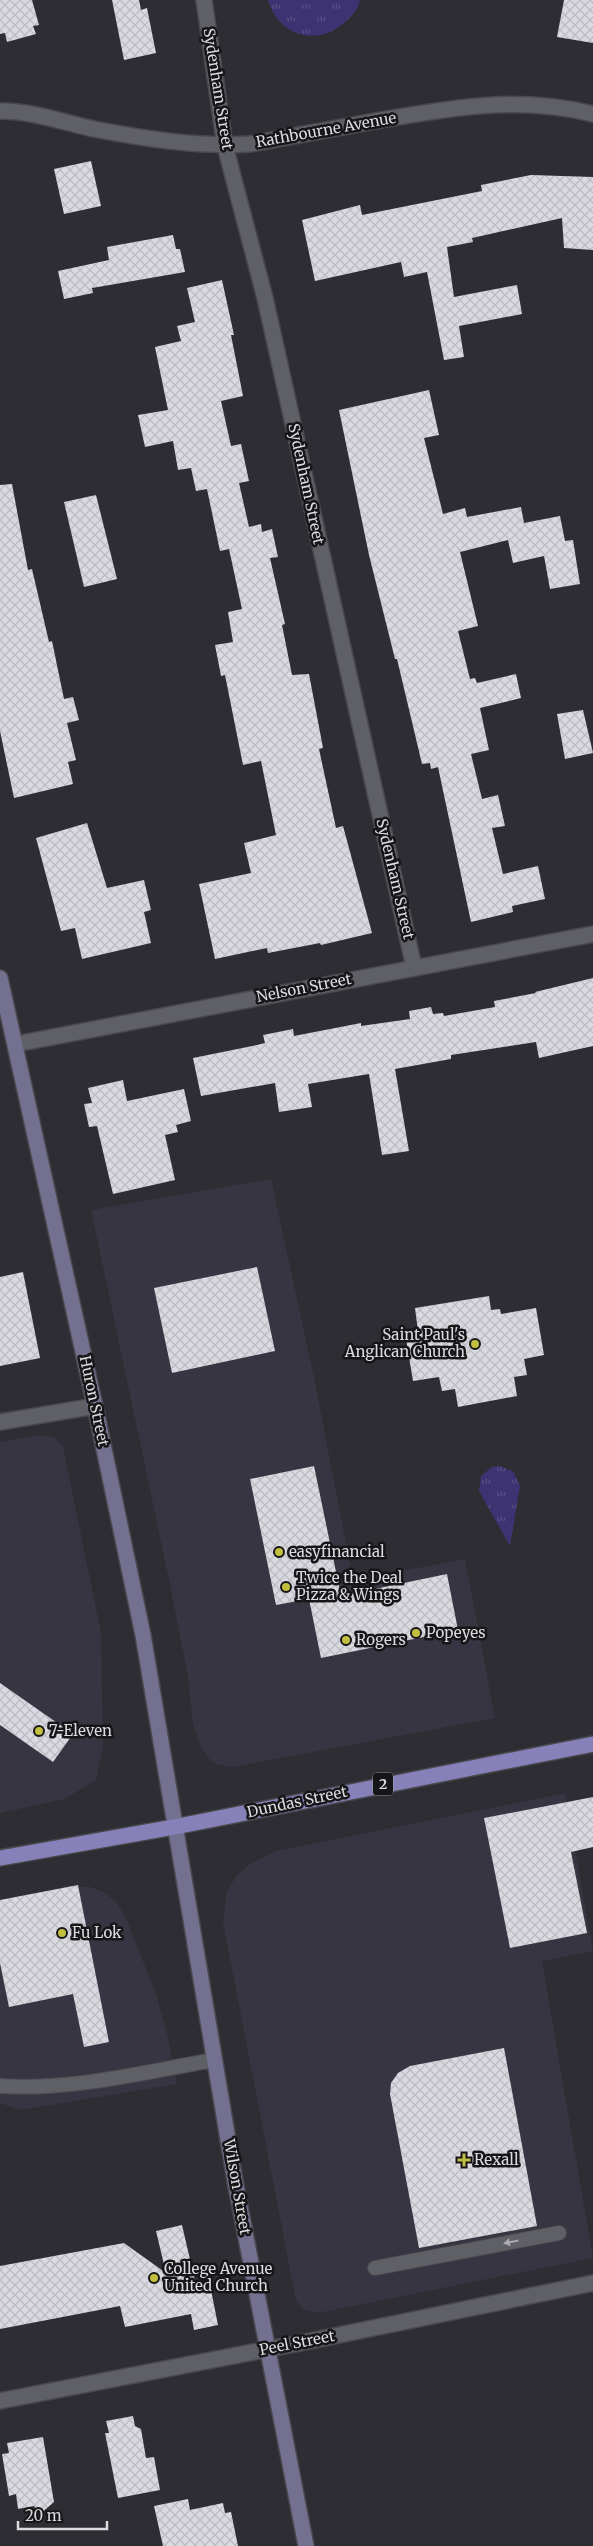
<svg xmlns="http://www.w3.org/2000/svg" width="593" height="2546" font-family="Merriweather,serif">
<style>
.built{fill:#363541}
.grass{fill:url(#grass-tufts)}
.building{fill:url(#building-cross-hatch)}
.lines{fill:none;stroke-linecap:round;stroke-linejoin:round}
.lane-casing{stroke:#49484e;stroke-width:16}
.street-casing{stroke:#49484e;stroke-width:18}
.secondary-casing{stroke:#49484e;stroke-width:18}
.primary-casing{stroke:#49484e;stroke-width:18}
.lane{stroke:#5f5f66;stroke-width:14}
.street{stroke:#5f5f66;stroke-width:15}
.secondary{stroke:#737090;stroke-width:15}
.primary{stroke:#8781b9;stroke-width:15}
.oneway{fill:#a9a9af}
.poi-dot{fill:#c1be40;stroke:#161618;stroke-width:2}
.labels{text-anchor:middle;stroke-width:5;stroke-linejoin:round;paint-order:stroke}
.shield{fill:#161618;stroke:#a0a0a3;stroke-width:1}
.shield-label{font-size:14px;font-weight:bold;fill:#dbdbdf}
.street-label{font-size:15px;fill:#dbdbdf;stroke:#161618}
.poi-label{font-size:15px;fill:#dbdbdf;stroke:#161618;text-anchor:start}
</style>
<defs>
<pattern id="grass-tufts" width="24" height="20" patternUnits="userSpaceOnUse" patternTransform="scale(1.25)"><rect width="24" height="20" fill="#3e3372"/><path d="M3 7l-1-3M5 7V3M7 7l1-3M15 17l-1-3M17 17v-4M19 17l1-3" fill="none" stroke="#595086"/></pattern>
<pattern id="building-cross-hatch" width="8" height="8" patternUnits="userSpaceOnUse" patternTransform="scale(1.25)"><rect width="8" height="8" fill="#d9d9e1"/><path d="M0 0l8 8M0 8l8-8" fill="none" stroke="#bbbbc1"/></pattern>
</defs>
<rect width="100%" height="100%" fill="#2d2d33"/>
<g class="built">
<polygon points="271,1179 315,1382 353,1580 465,1559 495,1718 233,1767 216,1764 210,1760 200,1745 193,1724 188,1676 168,1575 91,1210"/>
<polygon points="38,1435 54,1437 63,1446 101,1633 103,1748 96,1780 65,1799 0,1813 0,1442"/>
<polygon points="565,1793 593,1951 542,1961 593,2258 318,2313 304,2310 296,2301 223,1922 227,1891 237,1875 250,1864 275,1851"/>
<polygon points="76,1887 90,1887 104,1892 117,1903 126,1918 156,1994 166,2029 177,2084 21,2110 0,2103 0,1901"/>
</g>
<g class="grass">
<path d="M268,0H360C358,10 353,15 345,22C318,47 279,37 268,0Z"/>
<polygon points="499,1466 513,1471 520,1486 510,1546 479,1491 481,1476 492,1467"/>
</g>
<g class="building">
<polygon points="0,0 32,0 39,25 33,26 36,34 7,42 5,33 0,34"/>
<polygon points="112,0 139,0 141,10 147,8 156,53 124,60"/>
<polygon points="564,0 593,0 593,43 557,37"/>
<polygon points="91,161 101,206 64,214 54,169"/>
<polygon points="531,175 593,177 593,250 564,248 562,218 472,238 473,242 447,247 454,297 517,285 522,314 459,326 464,357 444,360 427,272 404,277 401,262 315,281 302,220 360,205 362,215 482,191 481,185"/>
<polygon points="173,235 176,249 180,249 185,272 92,288 93,293 64,299 58,271 109,260 107,247"/>
<polygon points="222,280 234,335 231,335 243,396 221,401 231,446 241,444 249,481 239,483 249,527 261,524 262,532 272,529 278,557 270,558 285,624 282,625 292,675 309,674 323,748 319,749 336,828 343,826 372,933 321,945 320,943 268,953 267,948 215,959 199,884 251,873 244,843 276,835 261,761 243,765 225,675 221,676 215,645 233,642 228,612 242,609 229,549 220,551 207,489 196,491 191,468 178,470 173,441 145,447 138,415 168,410 155,347 181,341 177,326 195,322 187,288"/>
<polygon points="429,390 439,435 424,438 443,514 465,508 467,517 521,507 524,523 560,516 565,541 573,540 580,584 550,589 544,556 513,563 508,540 460,552 478,626 458,631 470,679 475,678 477,683 516,674 521,698 480,708 489,750 471,754 482,799 498,795 505,826 492,828 503,874 538,866 545,899 512,906 513,912 471,922 438,767 431,769 430,763 422,764 397,659 395,659 369,555 339,410"/>
<polygon points="12,484 28,570 32,569 49,642 52,641 64,699 73,697 79,720 67,723 76,760 68,762 73,784 14,798 0,731 0,485"/>
<polygon points="96,495 117,579 84,587 64,502"/>
<polygon points="583,710 593,753 565,759 557,714"/>
<polygon points="87,823 107,888 144,880 151,910 144,912 151,943 82,959 75,928 61,931 36,838"/>
<polygon points="593,978 593,1046 539,1058 536,1042 451,1055 451,1059 395,1069 409,1151 382,1155 369,1074 308,1084 312,1107 279,1112 275,1083 201,1096 193,1058 257,1045 265,1043 263,1035 293,1029 294,1036 361,1023 361,1026 410,1019 409,1011 431,1007 433,1014 443,1013 444,1016 495,1007 494,1001 536,993 535,992"/>
<polygon points="123,1080 127,1101 184,1089 191,1121 176,1125 178,1132 165,1135 175,1180 113,1194 97,1126 89,1127 84,1104 92,1103 88,1088"/>
<polygon points="257,1267 275,1351 172,1373 154,1288"/>
<polygon points="23,1272 40,1358 0,1366 0,1277"/>
<polygon points="489,1296 491,1310 500,1309 501,1314 536,1308 544,1355 524,1359 527,1375 514,1377 517,1396 458,1407 455,1389 442,1391 439,1377 413,1381 405,1333 418,1331 415,1308"/>
<polygon points="314,1466 341,1596 447,1574 458,1630 321,1658 309,1599 276,1605 250,1479"/>
<polygon points="0,1683 73,1734 53,1762 0,1725"/>
<polygon points="593,1797 593,1847 571,1852 587,1933 510,1948 484,1818"/>
<polygon points="78,1885 109,2042 84,2047 73,1994 9,2007 0,1963 0,1900"/>
<polygon points="504,2048 537,2226 419,2248 390,2094 391,2083 398,2073 410,2066"/>
<polygon points="182,2225 195,2281 210,2285 218,2325 194,2330 191,2314 125,2327 120,2306 0,2329 0,2266 124,2243 166,2273 156,2231"/>
<polygon points="133,2416 135,2426 141,2429 146,2458 154,2457 160,2490 118,2498 105,2433 109,2433 106,2421"/>
<polygon points="43,2437 54,2502 40,2514 34,2506 18,2509 16,2494 9,2496 2,2454 9,2453 7,2443"/>
<polygon points="188,2499 190,2510 223,2503 225,2513 231,2512 238,2546 163,2546 154,2506"/>
</g>
<g class="lines">
<defs>
<g id="lane">
<path d="M0,2086C71,2091 144,2072 214,2060"/>
<polyline points="375,2268 559,2233"/>
</g>
<g id="street">
<polyline points="204,0 225,146 265,298 414,967"/>
<path d="M0,111C33,111 62,122 94,129C145,139 198,147 250,144C294,136 338,128 381,120C455,107 519,96 593,114"/>
<polyline points="16,1044 593,934"/>
<polyline points="0,1422 95,1406"/>
<polyline points="0,2401 300,2343 593,2283"/>
</g>
<polyline id="secondary" points="0,978 95,1406 143,1635 235,2181 306,2546"/>
<polyline id="primary" points="0,1858 174,1827 593,1744"/>
</defs>
<use href="#lane" class="lane-casing"/>
<use href="#street" class="street-casing"/>
<use href="#secondary" class="secondary-casing"/>
<use href="#primary" class="primary-casing"/>
<use href="#lane" class="lane"/>
<use href="#street" class="street"/>
<use href="#secondary" class="secondary"/>
<use href="#primary" class="primary"/>
</g>
<defs><path id="oneway-solid" d="M-6-.8H1V-3.2L6.5 0L1 3.2V.8H-6Z" transform="scale(1.25)"/></defs>
<use class="oneway" href="#oneway-solid" transform="translate(511 2242) rotate(169)"/>
<g class="poi-dot">
<circle cx="475" cy="1344" r="5"/>
<circle cx="279" cy="1552" r="5"/>
<circle cx="286" cy="1587" r="5"/>
<circle cx="416" cy="1633" r="5"/>
<circle cx="346" cy="1640" r="5"/>
<circle cx="39" cy="1731" r="5"/>
<circle cx="62" cy="1933" r="5"/>
<path d="M461.5 2152.5h5v5h5v5h-5v5h-5v-5h-5v-5h5z"/>
<circle cx="154" cy="2278" r="5"/>
</g>
<g class="labels">
<rect class="shield" x="373" y="1772.5" width="20" height="23" rx="4"/>
<g class="shield-label">
<text x="383" y="1789">2</text>
</g>
<g class="street-label">
<text transform="translate(218 89) rotate(81)" y="5">Sydenham Street</text>
<text transform="translate(326 130) rotate(-10)" y="5">Rathbourne Avenue</text>
<text transform="translate(306 484) rotate(78)" y="5">Sydenham Street</text>
<text transform="translate(395 879) rotate(77)" y="5">Sydenham Street</text>
<text transform="translate(304 988) rotate(-11)" y="5">Nelson Street</text>
<text transform="translate(94 1401) rotate(78)" y="5">Huron Street</text>
<text transform="translate(297 1802) rotate(-12)" y="5">Dundas Street</text>
<text transform="translate(237 2187) rotate(80)" y="5">Wilson Street</text>
<text transform="translate(297 2343) rotate(-11)" y="5">Peel Street</text>
</g>
<g class="poi-label">
<text x="465" y="1340" text-anchor="end">Saint Paul's<tspan x="465" dy="17">Anglican Church</tspan></text>
<text x="289" y="1557">easyfinancial</text>
<text x="296" y="1583">Twice the Deal<tspan x="296" dy="17">Pizza &amp; Wings</tspan></text>
<text x="426" y="1638">Popeyes</text>
<text x="356" y="1645">Rogers</text>
<text x="49" y="1736">7-Eleven</text>
<text x="72" y="1938">Fu Lok</text>
<text x="474" y="2165">Rexall</text>
<text x="164" y="2274">College Avenue<tspan x="164" dy="17">United Church</tspan></text>
</g>
</g>
<path d="M18 2521v8h89v-8" fill="none" stroke="#dbdbdf" stroke-width="2.5"/>
<text x="25" y="2521" font-size="15" fill="#dbdbdf" stroke="#161618" stroke-width="4" paint-order="stroke">20 m</text>
</svg>
